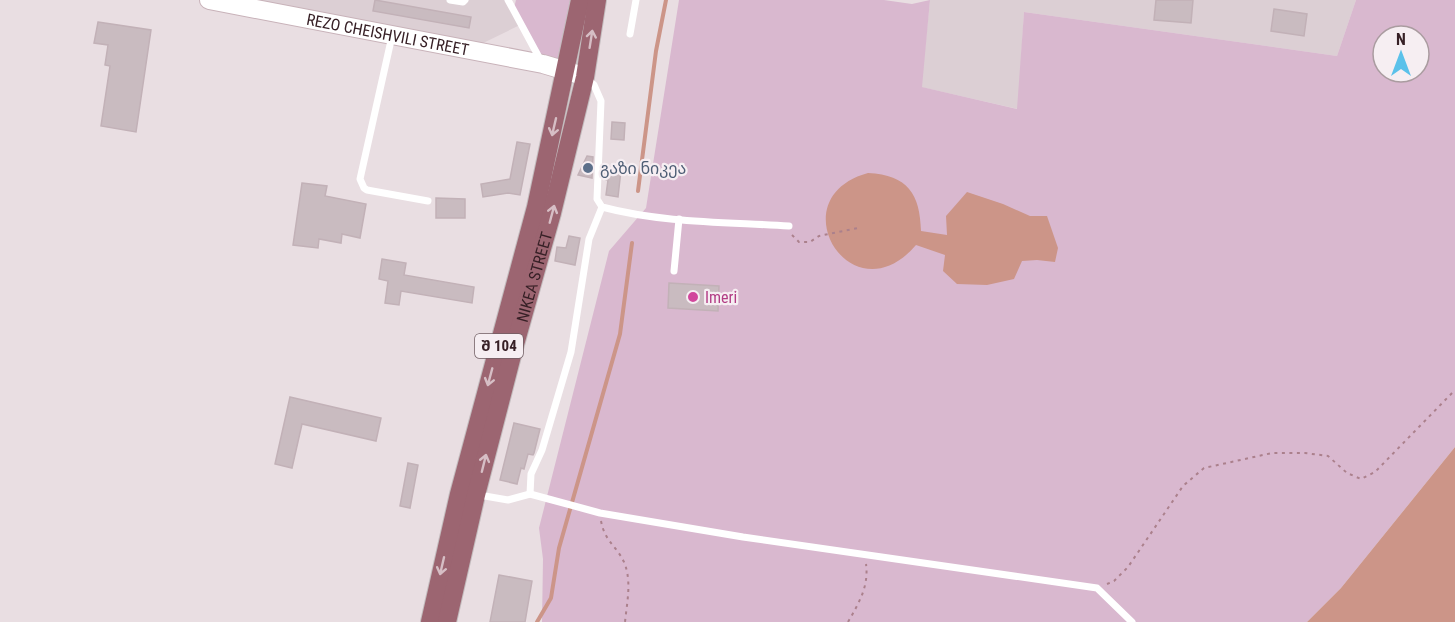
<svg xmlns="http://www.w3.org/2000/svg" width="1455" height="622" font-family="'Roboto Condensed','Noto Sans Georgian',sans-serif">
<style>
.built{fill:#dccfd4}
.green{fill:#d9b8cf;fill-rule:evenodd}
.water{fill:#cc9588}
.lines{fill:none;stroke-linecap:round;stroke-linejoin:round}
.stream{stroke:#cc9588;stroke-width:4}
.building{fill:#c9bbc0;stroke:#c2b1b7;stroke-width:1.5}
.secondary-casing{stroke:#c8b2b9;stroke-width:20}
.primary-casing{stroke:#c3bcbe;stroke-width:20}
.path{stroke:#ab808c;stroke-width:2;stroke-dasharray:3 4.5;stroke-linecap:butt}
.lane{stroke:#fff;stroke-width:7}
.secondary{stroke:#fff;stroke-width:18}
.primary{stroke:#9c6571;stroke-width:18}
.oneway{stroke:#d6bec5}
.service-dot{fill:#5c6f8a;stroke:#f6eef2;stroke-width:2}
.hotel-dot{fill:#d1479c;stroke:#f6eef2;stroke-width:2}
.labels{text-anchor:middle;stroke-width:4.5;stroke-linejoin:round;paint-order:stroke}
.shield{fill:#f6eef2;stroke:#705e63;stroke-width:1.5}
.shield-label{font-size:15px;font-weight:bold;fill:#372026}
.street-label{font-size:16px;fill:#372026;stroke:#f6eef2}
.service-label{font-size:16px;fill:#4e5e75;stroke:#f6eef2;text-anchor:start}
.hotel-label{font-size:16px;fill:#b23c85;stroke:#f6eef2;text-anchor:start}
</style>
<rect width="100%" height="100%" fill="#e9dee2"/>
<g class="built">
<polygon points="218,0 508,0 520,25 477,46"/>
<polygon points="930,0 1356,0 1337,56 1024,12 1018,109 921,87"/>
</g>
<g class="green">
<polygon points="516,0 580,0 567,70 543,64 514,8"/>
<path d="M679,0H884L912,4L930,0L922,87L1017,109L1024,12L1337,56L1356,0H1455V447L1341,588L1307,622H542L543,559L539,528L609,251L646,208ZM1383,36H1419V72H1383Z"/>
</g>
<g class="water">
<path d="M868,173C908,175 920,194 921,231L947,235L946,216L967,192L1003,204L1030,216H1047L1058,248L1055,262L1037,260L1022,261L1014,279L987,285L957,284L943,271L945,255L916,245C852,320 777,198 868,173Z"/>
<polygon points="1455,447 1455,622 1307,622 1341,588"/>
</g>
<g class="lines">
<g class="stream">
<polyline points="638,191 656,51 666,0"/>
<polyline points="537,622 551,598 559,548 620,334 632,243"/>
</g>
</g>
<g class="building">
<polygon points="375,0 471,17 469,28 373,11"/>
<polygon points="1156,0 1193,0 1191,23 1154,20"/>
<polygon points="1274,9 1307,14 1304,36 1271,31"/>
<polygon points="98,22 151,30 136,132 101,126 110,66 105,65 108,45 94,43"/>
<polygon points="612,122 625,123 624,140 611,139"/>
<polygon points="517,142 530,144 520,195 508,193 483,197 481,184 510,179"/>
<polygon points="587,156 593,157 592,178 578,175"/>
<polygon points="604,168 621,170 618,197 606,195 608,180 603,179"/>
<polygon points="302,183 327,186 325,196 366,204 360,238 342,234 341,243 319,239 318,248 293,245"/>
<polygon points="436,198 465,199 465,218 436,218"/>
<polygon points="569,236 580,238 575,265 555,261 557,247 566,248"/>
<polygon points="382,259 406,263 404,275 474,287 472,303 401,291 399,305 385,303 388,281 379,279"/>
<polygon points="669,283 719,286 718,311 668,308"/>
<polygon points="290,397 381,418 376,441 302,424 292,468 275,464"/>
<polygon points="514,423 540,429 534,453 533,455 528,454 524,469 521,468 517,484 500,480"/>
<polygon points="408,463 418,465 410,508 400,506"/>
<polygon points="499,575 532,581 525,622 490,622"/>
</g>
<g class="lines">
<defs>
<g id="secondary">
<path id="s1" d="M209,0L543,64L580,75"/>
</g>
<g id="primary">
<polyline points="430,622 459,494 536,207 580,0"/>
<path id="s2" d="M447,622L476,495L514,348L552,213L585,77L597,0"/>
</g>
</defs>
<use href="#secondary" class="secondary-casing"/>
<use href="#primary" class="primary-casing"/>
<g class="path">
<polyline points="792,235 799,242 810,242 819,236 858,228"/>
<path d="M601,521C605,542 616,545 624,562C632,581 627,602 625,622"/>
<polyline points="1107,584 1114,581 1128,567 1183,486 1204,468 1272,453 1305,453 1328,456 1347,473 1361,479 1375,472 1455,390"/>
<path d="M848,622C859,603 869,586 866,564"/>
</g>
<g class="lane">
<polyline points="450,0 463,2 465,0"/>
<polyline points="508,0 541,61"/>
<polyline points="630,34 636,0"/>
<polyline points="392,36 360,179 364,188 367,190 428,201"/>
<path d="M587,79L594,85L601,101L597,199L602,207C662,223 727,222 789,226"/>
<polyline points="674,271 679,219"/>
<polyline points="530,494 531,474 542,450 571,352 589,239 602,207"/>
<polyline points="479,495 508,500 530,494 600,513 743,537 1097,588 1132,622"/>
</g>
<use href="#secondary" class="secondary"/>
<use href="#primary" class="primary"/>
</g>
<defs><path id="oneway-shaft" d="M-6 0H5M1.5-3L5.5 0L1.5 3" fill="none" stroke-width="1.6" stroke-linecap="round" stroke-linejoin="round" transform="scale(1.5)"/></defs>
<g class="oneway">
<use href="#oneway-shaft" transform="translate(591 39) rotate(-81)"/>
<use href="#oneway-shaft" transform="translate(554 127) rotate(103)"/>
<use href="#oneway-shaft" transform="translate(552 214) rotate(-75)"/>
<use href="#oneway-shaft" transform="translate(490 377) rotate(105)"/>
<use href="#oneway-shaft" transform="translate(484 463) rotate(-76)"/>
<use href="#oneway-shaft" transform="translate(442 566) rotate(103)"/>
</g>
<circle class="service-dot" cx="588" cy="168" r="6"/>
<circle class="hotel-dot" cx="693" cy="297" r="6"/>
<g class="labels">
<rect class="shield" x="475" y="334" width="48" height="24" rx="4.5"/>
<g class="shield-label">
<text x="499" y="351">შ 104</text>
</g>
<g class="street-label">
<text dy="6" stroke="none"><textPath href="#s1" startOffset="182">REZO CHEISHVILI STREET</textPath></text>
<text dy="6" stroke="none"><textPath href="#s2" startOffset="356">NIKEA STREET</textPath></text>
</g>
<g class="service-label">
<text x="600" y="174">გაზი ნიკეა</text>
</g>
<g class="hotel-label">
<text x="705" y="303">Imeri</text>
</g>
</g>
<g transform="translate(1401 54)"><circle r="28" fill="#f6eef2" stroke="#aa9ca0" stroke-width="1.5"/>
<path d="M0-4.5L10 22L0 15L-10 22Z" fill="#5bc1ea"/>
<text y="-9" font-size="16" font-weight="bold" text-anchor="middle" fill="#372026">N</text>
</g>
</svg>
